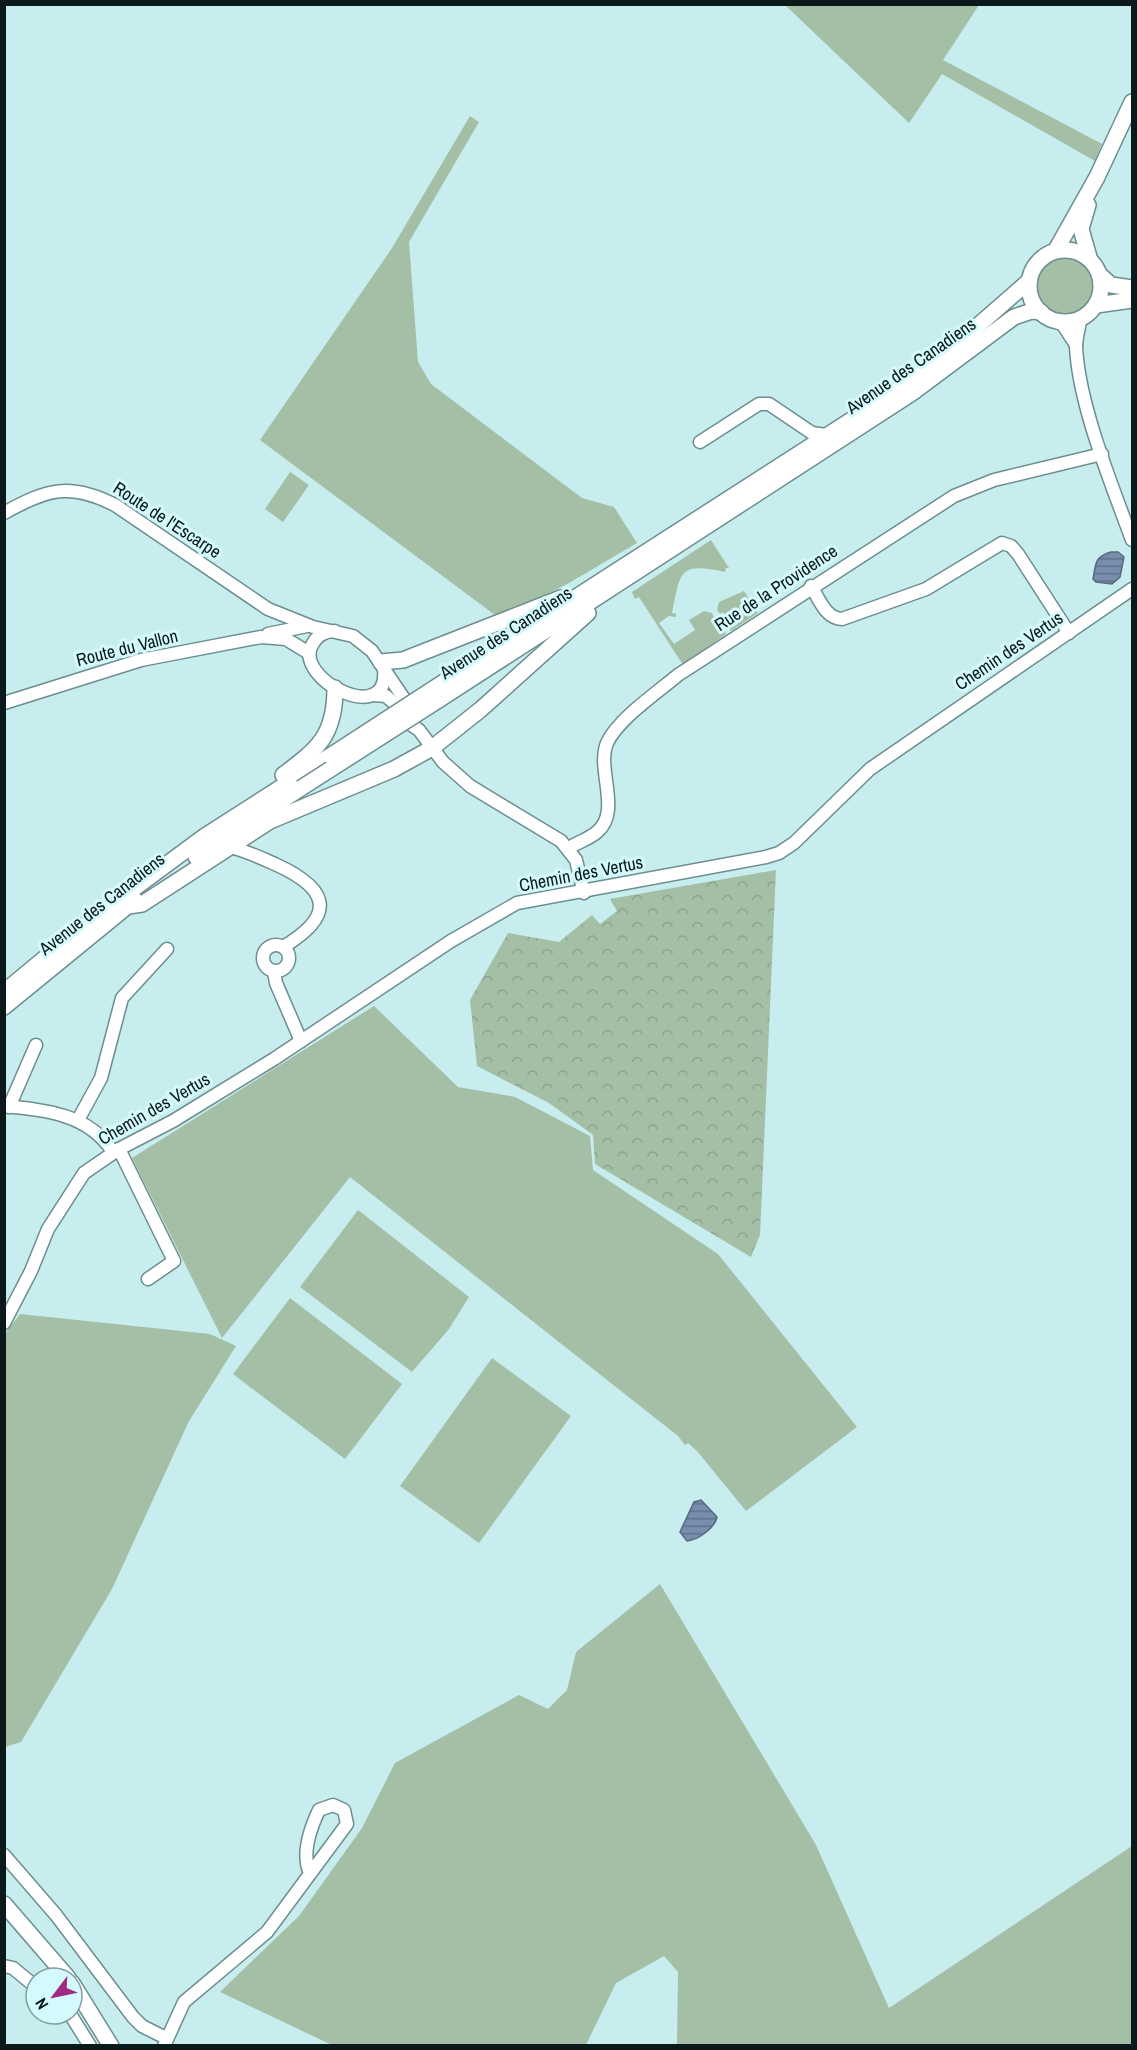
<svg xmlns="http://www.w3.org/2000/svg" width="1137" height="2050" font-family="'Archivo Narrow',sans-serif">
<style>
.grass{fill:#a4bfa6}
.park{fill:url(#park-crowns)}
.water{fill:url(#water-rules);stroke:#576a80;stroke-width:1.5}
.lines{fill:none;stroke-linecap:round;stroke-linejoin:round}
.minor-casing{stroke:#6c8e90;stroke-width:15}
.major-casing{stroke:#6c8e90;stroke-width:18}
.minor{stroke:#fff;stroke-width:12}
.major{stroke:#fff;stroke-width:15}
.major-bridge-casing{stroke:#6c8e90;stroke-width:18;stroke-linecap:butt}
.major-bridge{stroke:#fff;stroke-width:15}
.labels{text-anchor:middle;stroke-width:6;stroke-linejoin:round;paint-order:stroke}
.street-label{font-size:18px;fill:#0b191a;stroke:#d5fafd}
</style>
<defs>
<pattern id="park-crowns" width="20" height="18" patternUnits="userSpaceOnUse" patternTransform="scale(1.5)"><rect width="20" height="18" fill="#a4bfa6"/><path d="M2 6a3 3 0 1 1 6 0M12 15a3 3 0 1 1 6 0" fill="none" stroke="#8ca48e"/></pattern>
<pattern id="water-rules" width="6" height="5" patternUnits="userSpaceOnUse" patternTransform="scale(1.5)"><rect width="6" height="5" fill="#778dab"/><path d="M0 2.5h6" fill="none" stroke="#60728a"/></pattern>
</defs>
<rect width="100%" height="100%" fill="#c8edef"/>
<g class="grass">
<polygon points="785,5 979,5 943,60 1102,144 1095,161 942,74 909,123"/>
<polygon points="470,116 479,122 409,242 418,362 431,384 582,498 614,507 637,543 569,583 499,618 260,440 392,248"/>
<circle cx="1066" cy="285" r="32"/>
<polygon points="290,472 309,485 283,522 265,509"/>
<path d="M711,540L729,568H726L725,572C678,562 681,571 672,613L676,614V617L669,616L659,623L674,644L695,630L689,620L704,611L712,613L719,629L722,628L726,634L683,665L639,597L635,599L632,592Z"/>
<polygon points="744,591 758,613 731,631 727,625 729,622 723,612 720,614 717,610 719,602"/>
<polygon points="374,1006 458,1087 515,1097 590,1136 593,1170 718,1254 857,1427 746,1511 697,1451 688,1443 685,1445 678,1436 350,1177 222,1338 132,1158"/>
<polygon points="358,1210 469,1297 449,1329 412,1372 300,1287"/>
<polygon points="290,1298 402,1384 345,1459 233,1374"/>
<polygon points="20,1314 210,1334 236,1346 189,1421 112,1589 21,1742 5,1747 4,1335"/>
<polygon points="492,1358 571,1416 479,1543 400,1486"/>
<polygon points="660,1584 816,1845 889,2008 1132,1846 1132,2045 677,2045 678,1972 664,1956 616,1983 586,2045 332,2045 220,1992 299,1916 362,1828 395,1763 519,1695 548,1709 567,1690 576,1652"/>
</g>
<polygon class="park" points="776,870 760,1235 751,1257 595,1164 593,1135 549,1103 477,1066 470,1000 508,933 559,942 592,915 600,924 617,911 610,899"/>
<g class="water">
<path d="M1111,552H1118L1124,557L1120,577L1112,584L1096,582L1093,579C1096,564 1094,557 1111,552Z"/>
<path d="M701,1500L717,1517C715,1528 698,1540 687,1541L680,1532L694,1502Z"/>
</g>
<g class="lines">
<defs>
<g id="minor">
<path d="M1080,320C1079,329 1076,338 1076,347C1079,406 1112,485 1132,540"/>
<polyline points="1061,322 1076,345"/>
<polyline points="700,442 759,404 769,404 812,433 826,435"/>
<path d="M4,513C47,489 70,482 115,505L268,609L313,627L353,636L372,651L384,669C390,728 293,679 312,645C317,635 325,631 335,631"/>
<path d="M811,586C819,599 826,619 842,619L926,589L1002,543L1011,546L1018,554L1069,633"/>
<polyline points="268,634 307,626"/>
<polyline points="384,669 413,712"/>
<polyline points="373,695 386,696 394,703 410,724 419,730 443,762 470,786 561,841 576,860 584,893"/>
<polyline points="4,703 141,660 261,637 286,639 309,653"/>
<path d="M230,847C247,851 261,858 277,865C331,890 335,916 283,947"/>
<path d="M569,848C578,842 589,839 597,832C622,811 596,770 607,743C618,719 658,692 678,675L954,496L994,480L1102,454"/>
<circle cx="276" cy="958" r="13"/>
<polyline points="274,972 276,983 301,1041"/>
<path d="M4,1106C46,1110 89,1114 113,1152"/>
<polyline points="9,1107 36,1045"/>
<polyline points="78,1120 101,1078 122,998 167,949"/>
<polyline points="119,1149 174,1261 148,1279"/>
<polyline points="4,1323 31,1271 48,1229 84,1173 119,1149 173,1121 274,1059 451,941 517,903 766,857 779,853 794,843 870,769 1132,589"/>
<polyline points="4,1855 56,1915 133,2017 142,2026 166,2038"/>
<polyline points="4,1966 13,1968 36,1987"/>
<polyline points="70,2014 90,2046"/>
<path d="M164,2046L184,2002L267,1932L347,1824L344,1810L333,1805L319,1810C310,1829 301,1854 310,1873"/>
</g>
<g id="major">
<polyline points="1088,205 1081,229 1089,257"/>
<circle cx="1065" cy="286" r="36"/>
<polyline points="1056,250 1097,177 1132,102"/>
<polyline points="1101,276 1111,285 1132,288"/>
<polyline points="1096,305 1132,300"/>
<polyline points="381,662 403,660 561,598 566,599"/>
<polyline points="430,691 898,390 934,364 1029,281"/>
<polyline points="437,701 912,393 1014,317 1032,311 1041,312"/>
<path d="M283,775C319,748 335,735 335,688"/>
<polyline points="196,857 301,788"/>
<polyline points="128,906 142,904 270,821 394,769 432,748 480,710 588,613"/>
<polyline points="4,992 86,924 205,836 330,756"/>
<polyline points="4,1007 135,900"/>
<polyline points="4,1904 68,1978"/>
<polyline points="72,1983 111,2046"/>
</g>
</defs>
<use href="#minor" class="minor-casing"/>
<use href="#major" class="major-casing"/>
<use href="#minor" class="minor"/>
<use href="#major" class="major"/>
<defs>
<g id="major-bridge">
<polyline points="330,756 430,691"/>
<polyline points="301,788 437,701"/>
</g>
</defs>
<use href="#major-bridge" class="major-bridge-casing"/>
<use href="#major-bridge" class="major-bridge"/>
</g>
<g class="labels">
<g class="street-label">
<text transform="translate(911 366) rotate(-35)" y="6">Avenue des Canadiens</text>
<text transform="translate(167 520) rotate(33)" y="6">Route de l'Escarpe</text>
<text transform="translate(776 588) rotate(-33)" y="6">Rue de la Providence</text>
<text transform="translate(506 633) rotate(-33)" y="6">Avenue des Canadiens</text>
<text transform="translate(127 648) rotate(-14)" y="6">Route du Vallon</text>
<text transform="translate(1009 651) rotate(-34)" y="6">Chemin des Vertus</text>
<text transform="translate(581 874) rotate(-11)" y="6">Chemin des Vertus</text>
<text transform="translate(102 904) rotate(-38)" y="6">Avenue des Canadiens</text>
<text transform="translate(154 1109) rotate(-30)" y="6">Chemin des Vertus</text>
</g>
</g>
<rect width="1137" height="2050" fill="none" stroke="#0b191a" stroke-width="12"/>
<g transform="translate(54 1996) rotate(238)"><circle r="28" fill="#d5fafd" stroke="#84a0a2" stroke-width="1.5"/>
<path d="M0-4.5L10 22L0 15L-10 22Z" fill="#9f2b86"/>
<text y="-9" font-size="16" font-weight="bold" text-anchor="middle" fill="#0b191a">N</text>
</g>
</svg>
